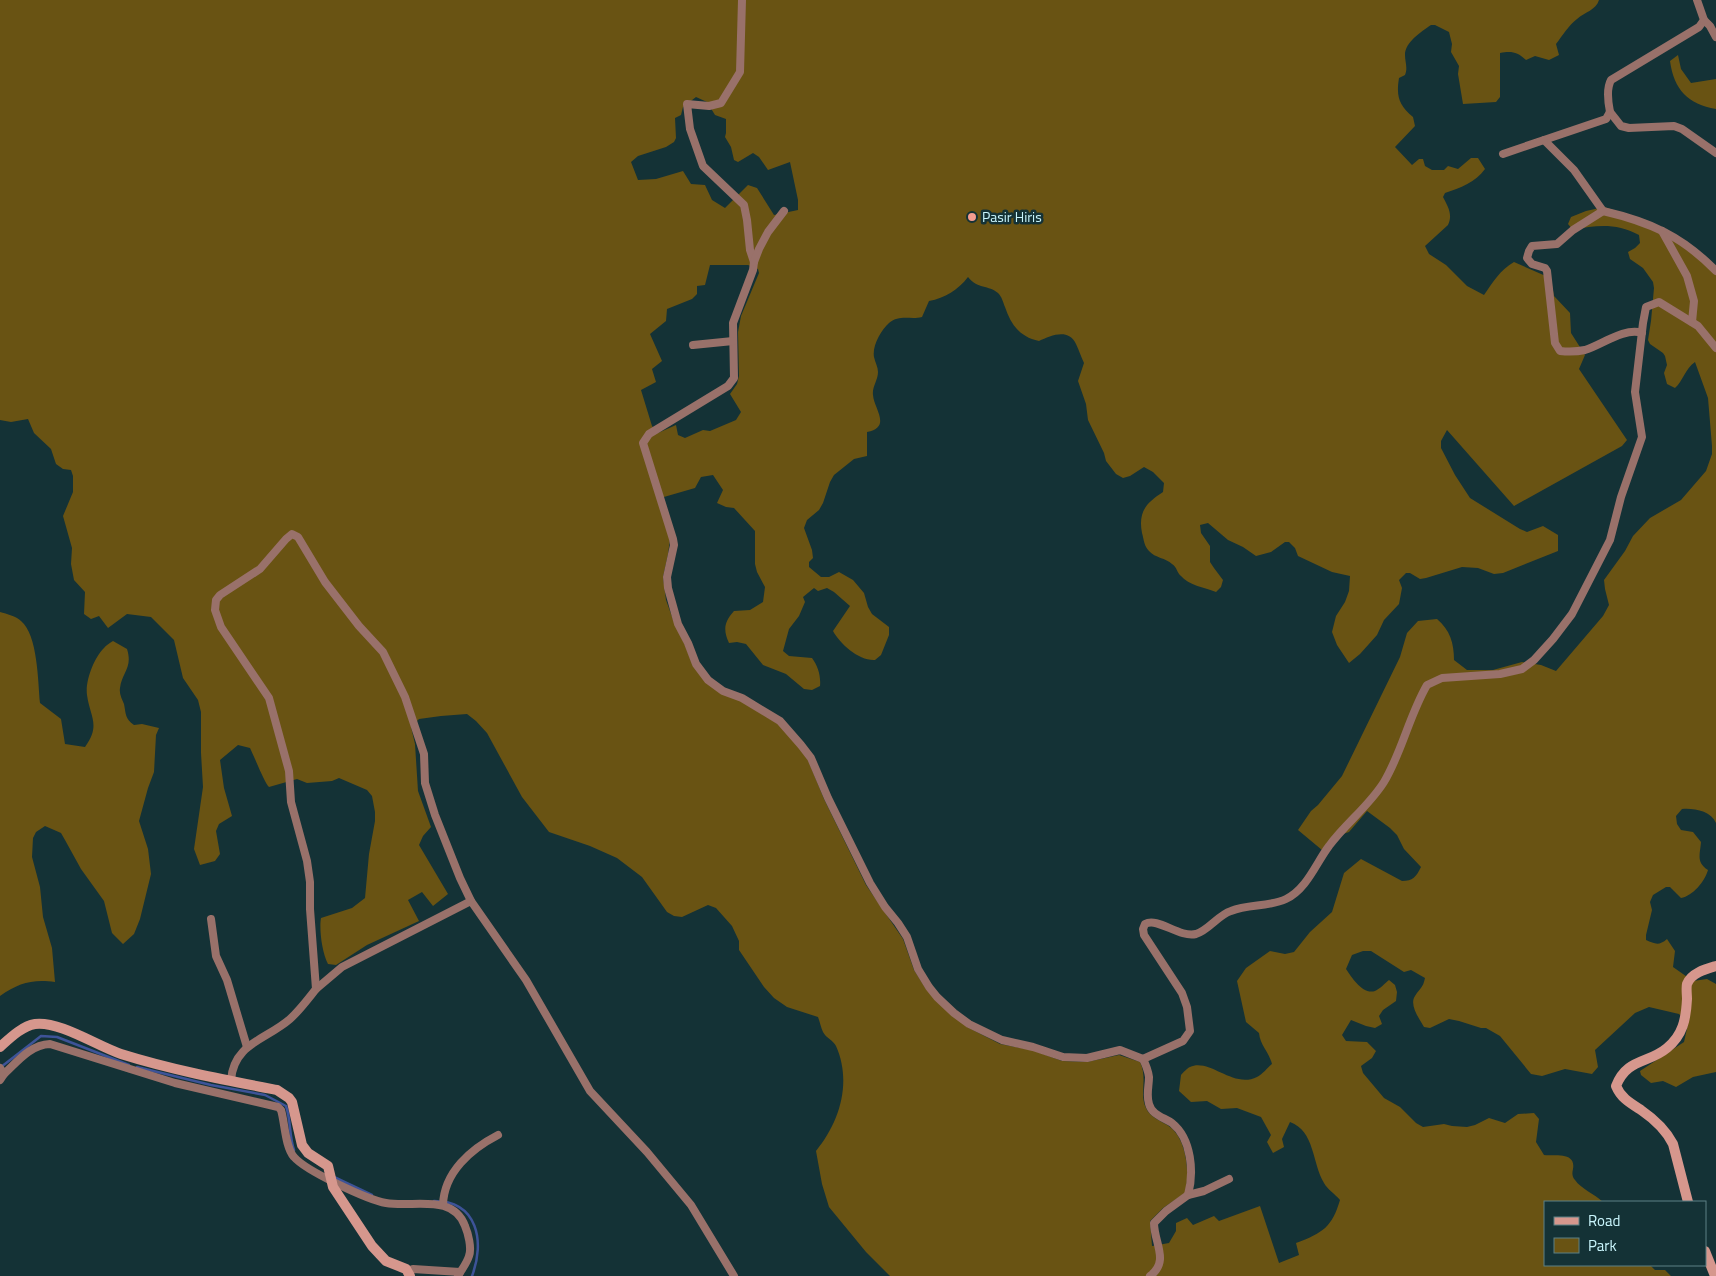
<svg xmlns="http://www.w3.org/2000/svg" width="1716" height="1276" font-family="'Titillium Web',sans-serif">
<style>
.green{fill:#695313;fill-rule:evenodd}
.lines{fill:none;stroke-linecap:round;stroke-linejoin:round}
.stream{stroke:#3d5398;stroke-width:2.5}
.street{stroke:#99716a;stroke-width:8}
.secondary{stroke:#d6978d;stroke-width:10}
.poi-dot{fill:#f59d90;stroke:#143236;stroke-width:2}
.labels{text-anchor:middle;stroke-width:5;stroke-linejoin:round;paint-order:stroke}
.poi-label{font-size:14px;fill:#c9f5fc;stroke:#143236;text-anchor:start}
</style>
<rect width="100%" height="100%" fill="#143236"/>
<g class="green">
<path d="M0,0H1599C1596,10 1585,12 1577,19C1569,25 1562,36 1556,44L1559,55L1549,60L1535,56L1526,60C1517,52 1512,51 1500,53V97L1496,102L1463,104L1458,74L1459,66L1451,52L1452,44L1449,32L1435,25H1431C1421,32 1405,42 1405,55C1405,62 1408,68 1405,75L1399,78C1396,97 1399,105 1413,117L1415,126L1395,147L1412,165L1419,159H1423L1425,166L1432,170H1444L1448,166L1458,169L1471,158H1478L1485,169C1476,182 1460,188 1445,193L1443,197C1448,207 1453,214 1448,225L1425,246L1429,254L1446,265L1467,286L1484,295C1493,282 1500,270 1514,262L1548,277L1551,280L1554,296L1570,313L1571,333L1585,355L1579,369L1627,440L1622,446L1514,506L1447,430L1441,441V448L1455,475L1470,498L1520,529L1527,532L1543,526L1558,535V551L1503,573L1494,574L1478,568L1462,567L1426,578L1420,579L1410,573H1406L1399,580L1402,588L1399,604L1384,620L1377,635L1360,654L1349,663L1337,645L1332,632L1336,616L1345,602L1349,591L1350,576L1332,572L1298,556L1295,548L1289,542H1285L1271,552L1256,556L1243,547L1228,540L1208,523L1200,525L1201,533L1210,546V562L1214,568L1223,580L1221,587L1216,592C1206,588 1188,585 1181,576C1177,573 1177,567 1172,564C1166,558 1155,558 1149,551C1144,546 1144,540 1142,533C1138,512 1146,503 1163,492L1164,483L1153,472L1144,467L1130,476L1123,478L1116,474L1106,461L1104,453L1088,420L1086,404L1078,381L1084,363C1081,357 1079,350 1076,344C1069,328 1051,335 1039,341C1020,337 1011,325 1005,307C1003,302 1002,297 998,293C989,285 977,289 968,277C958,290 945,298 929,301L922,317C910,320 900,314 889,323C881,330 872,346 874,357C875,362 878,367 878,372C878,380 872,387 873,395C874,409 892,427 867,432V456L854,459L834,475L830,482L823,503L819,510L807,520L804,528L812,550L813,558L809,562V567L821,577H829L839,572L853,580L864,593L868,607L872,614L889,627V635L881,655L875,660C859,661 840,644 833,631L850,606L834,592L827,588L818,591L814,588L803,597L805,602L799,616L789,629L783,651L789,656L812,658C818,666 821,676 820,686L812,690L804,689L786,674L763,665L746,644L737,642L729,643C723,630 724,622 734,611L750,610L763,602L765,587L757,572L755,564V531L734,508L726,507L717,503L723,490L713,475L701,477L695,488L657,499L670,539L668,554L663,577L666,600L675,625L685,645L693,666L741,701L778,724L788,733L808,760L824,799L866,885L903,939L914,970L926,989L967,1027L1000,1044L1032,1050L1062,1061L1087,1062L1119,1055L1140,1062C1148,1079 1139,1094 1146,1108C1150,1118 1162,1121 1170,1127C1187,1140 1190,1174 1185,1193L1163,1208L1150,1221L1152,1246L1169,1243L1176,1231V1223L1187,1218L1193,1225L1214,1216L1219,1221L1260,1206L1279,1263L1299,1255L1296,1243C1323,1233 1332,1227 1340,1200C1335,1194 1327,1189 1324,1183C1312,1163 1315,1131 1290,1122L1282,1139L1284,1147L1273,1153L1267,1142L1271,1135L1261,1117L1237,1108L1221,1109L1207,1101L1191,1102L1179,1091L1181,1075C1183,1073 1187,1068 1190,1067C1210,1058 1233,1089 1257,1077C1263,1074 1267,1068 1272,1064C1269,1052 1260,1045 1259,1033L1246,1022L1237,981L1246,968L1270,951L1285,954L1294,952L1310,932L1332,912L1344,873L1361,859L1402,881C1413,881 1416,877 1421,867L1404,849L1397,835L1390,828L1367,811L1349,832L1331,838L1322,850L1298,830L1311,811L1318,805L1342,776L1400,657L1407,633L1418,621L1437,619C1450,630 1454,643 1454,660L1467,670H1493L1522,662L1541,665L1556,671L1603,616L1609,605L1605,589L1604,580L1625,551L1633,536L1650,518L1681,500L1706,471L1712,454V446L1708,398L1695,362C1685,369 1683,381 1675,388L1667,384L1664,373L1667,365L1665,356L1663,353L1650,344L1648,340L1651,321L1654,288L1653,282L1643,268L1630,259L1628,252L1635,248L1640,243L1639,235C1616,223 1597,225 1573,230L1568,224L1571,217L1586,211L1604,207L1646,220L1716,268V823C1711,811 1694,808 1682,809L1676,816L1677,824L1681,830L1693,832L1701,842C1700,855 1696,862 1708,870C1705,881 1693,896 1681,898L1670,887H1666L1653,895L1650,902L1652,910L1646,935V940C1655,944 1659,946 1667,939L1675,951L1673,967L1693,981L1707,979L1716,984V1072L1693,1077L1676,1087L1663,1081L1651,1083L1641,1075L1640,1071L1684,1042L1688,1024L1679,1014L1649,1007L1635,1013L1595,1050L1598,1067L1592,1074L1565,1069L1542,1076L1531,1074L1500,1036L1486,1028H1481L1459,1021L1449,1019L1430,1028L1424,1027C1419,1018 1409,1005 1415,996C1420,988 1423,988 1425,978L1411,970L1404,972L1371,951H1363L1352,955L1346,969C1352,978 1363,995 1375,991C1380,989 1385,983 1389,980L1395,985L1397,992L1396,1001L1383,1010L1379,1016L1382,1024L1375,1028L1366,1026L1351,1020L1342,1035L1346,1041L1367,1042L1376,1051L1372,1058L1361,1066L1363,1073L1384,1098L1400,1107L1416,1123L1423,1127L1444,1124L1452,1126L1467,1127L1475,1125L1489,1118L1505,1123L1518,1114L1534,1113L1539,1119L1536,1142L1544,1155C1556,1156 1576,1152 1573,1169C1572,1173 1572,1177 1575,1180C1581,1189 1595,1194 1603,1202H1545V1265H1630L1634,1266L1650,1265L1655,1270H1665L1671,1276H890L866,1252L829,1207L822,1184L816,1151C840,1122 852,1082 836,1046C833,1040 826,1038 823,1032C821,1028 820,1022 818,1017L787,1007L774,998L764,987L739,950V941L732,926L716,908L708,905L682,917L674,916L667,912L642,877L617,858L590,846L549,832L522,797L487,733L476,721L467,714L441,716L419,719L411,727L415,744L418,791L431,827L423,836L419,845L448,894L433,906L422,892L408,900L419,921L367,945L336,965L328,964C322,953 319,929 321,918L352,908L365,898L369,854L375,821V812L372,796L367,790L339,778L332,781L307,783L297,779L269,787C265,784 254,756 250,748L238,745L220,760L224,788L232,816L219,824L216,831L220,854L215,861L200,865L194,849L203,787L201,753V712L198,700L183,678L174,640L151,617L127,614L108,628L99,616L91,619L84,614L85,592L74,580L71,564L72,548L63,516L73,492V476L71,470L63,469L56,464L51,449L34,433L28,419L11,422L0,420ZM696,97L707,102L715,115L726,119V133L725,137L731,147L734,160L738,162L753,153L759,157L768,170L790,162L798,200V210L774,215L757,188L748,185L725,208L712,200L705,185L691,184L683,171L656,179L638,180L631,162L638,156L666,147L674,142L676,138L675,118L681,115L683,107ZM710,265H748L758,269L759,273L741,316L738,332L739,376L737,384L730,394L741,412L736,420L710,431L703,430L685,438L678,435L676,425L658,433L652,426L641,390L656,382L652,369L662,361L650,334L666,321L667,309L692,299L697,294V286L705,285Z"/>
<path d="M1678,55L1681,69L1691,83L1716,79V109C1688,104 1674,90 1670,61Z"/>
<path d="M0,612C7,614 16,616 21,621C38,635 38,682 40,703L61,719L65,744L85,747C101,725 90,717 87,695C85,681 94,658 104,648C106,645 110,643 113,641L127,649C133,668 122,672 120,688C119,694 122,699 124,704C126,714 125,719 134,725L142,724L159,728L156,735L154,772L148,788L139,821L148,849L151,874L140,919L134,934L123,944L112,933L104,901L81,869L65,840L61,833L45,826L36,832L33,838L32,857L40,887L43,917L52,948L55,982C32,979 19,983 0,996Z"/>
</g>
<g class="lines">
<g class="stream">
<polyline points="1,1067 41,1036 57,1037 129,1065"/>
<path d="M137,1067L211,1085L265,1095L286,1106C291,1120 289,1135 294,1150"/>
<polyline points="334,1177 372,1195"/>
<path d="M434,1201C478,1201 485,1242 472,1276"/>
</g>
<g class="street">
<path d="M742,0L740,72L721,103L709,106L687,104L690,129L703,166L744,205L747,220L750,250L754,262L753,270L733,323L734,378L728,386L649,434L643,443L673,539L674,545L667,577L668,588L678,624L688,643L696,664L708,680L723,691L742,698L780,721L801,745L811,758L828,798L870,883L885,907L898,923L907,937L918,969L929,987L937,997L954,1013L969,1024L1002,1040L1033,1047L1063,1057L1087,1058L1120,1050L1143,1059C1146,1065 1148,1070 1149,1077C1149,1086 1146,1095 1149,1104C1152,1115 1163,1117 1172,1123C1192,1139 1194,1173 1188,1195L1166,1211L1154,1223C1154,1243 1170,1261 1150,1276"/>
<path d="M1697,0L1704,20L1699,27L1611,80C1606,89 1608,102 1610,112L1606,119L1544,140L1574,170L1603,211C1650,222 1682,236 1716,271"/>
<polyline points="1704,20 1710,26 1716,37"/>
<polyline points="1610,112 1621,126 1629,128 1674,126 1682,129 1716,153"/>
<polyline points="1503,154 1544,140"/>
<path d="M1603,211L1573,230L1557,244L1532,246L1529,251L1527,258L1532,264L1545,268L1547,271L1555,343L1560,351C1569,352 1576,352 1585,350C1601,345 1625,327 1642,333"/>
<polyline points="1662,231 1687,276 1694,301 1692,322"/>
<polyline points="754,262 759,249 768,232 784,211"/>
<polyline points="693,345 733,341"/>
<polyline points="211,919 216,956 227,980 247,1047"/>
<polyline points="316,989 342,967 471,901"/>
<path d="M1143,1059L1183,1041L1190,1031L1187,1007L1182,993L1144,935L1143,929L1145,924C1158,917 1179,938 1196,934C1209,930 1218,915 1231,911C1248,904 1269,907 1286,899C1307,889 1316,863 1329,846C1345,824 1369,806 1384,782C1402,752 1409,716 1427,685L1442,678L1500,674L1522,669L1534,660L1553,639L1572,614L1610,540L1621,497L1642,437L1635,392L1643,323L1646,307L1659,302L1698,326L1716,348"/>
<polyline points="0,1068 4,1074 0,1080"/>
<path d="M4,1074C18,1061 30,1045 50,1044L175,1083L278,1107L281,1110C285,1123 285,1147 294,1157C306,1171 368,1200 386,1203C413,1208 453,1193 465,1226C468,1233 472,1248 469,1256C467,1263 462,1269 458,1276"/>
<path d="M231,1080C234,1043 266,1040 290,1019C300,1010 308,999 316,989L310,909V882L307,861L291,802L289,771L269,698L221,627L215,610L216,600L220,595L260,569L286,539L292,534L298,537L325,582L359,626L383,652L405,697L424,754L425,783L435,815L460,878L471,901L526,980L590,1091L647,1152L691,1205L734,1276"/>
<polyline points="1188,1195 1204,1191 1229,1179"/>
<path d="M443,1205C444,1172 471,1149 498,1135"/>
<polyline points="408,1271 413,1269 460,1272"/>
</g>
<g class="secondary">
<path d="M0,1047C9,1039 22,1026 35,1024C60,1021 97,1046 121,1054C172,1070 225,1080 277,1090L289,1098L292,1102L302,1145L308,1153L328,1166L333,1187L372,1246L386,1261L406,1269L410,1276"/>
<path d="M1688,1202L1673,1144C1666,1130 1654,1119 1641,1110C1630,1103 1621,1098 1616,1086C1627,1058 1648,1064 1667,1048C1683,1035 1686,1019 1687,999C1687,995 1686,988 1687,984C1691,973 1706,969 1716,966"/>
<polyline points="1705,1251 1715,1276"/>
</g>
</g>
<circle class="poi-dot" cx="972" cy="217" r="5"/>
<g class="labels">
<g class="poi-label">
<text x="982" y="222">Pasir Hiris</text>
</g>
</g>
<rect x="1544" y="1201" width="162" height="65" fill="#143236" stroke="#5c8085"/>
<rect x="1554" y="1217" width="25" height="8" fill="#d6978d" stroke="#5c8085"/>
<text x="1588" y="1226" font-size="15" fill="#c9f5fc">Road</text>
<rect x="1554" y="1238" width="25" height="15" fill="#695313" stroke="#5c8085"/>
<text x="1588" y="1251" font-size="15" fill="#c9f5fc">Park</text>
</svg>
